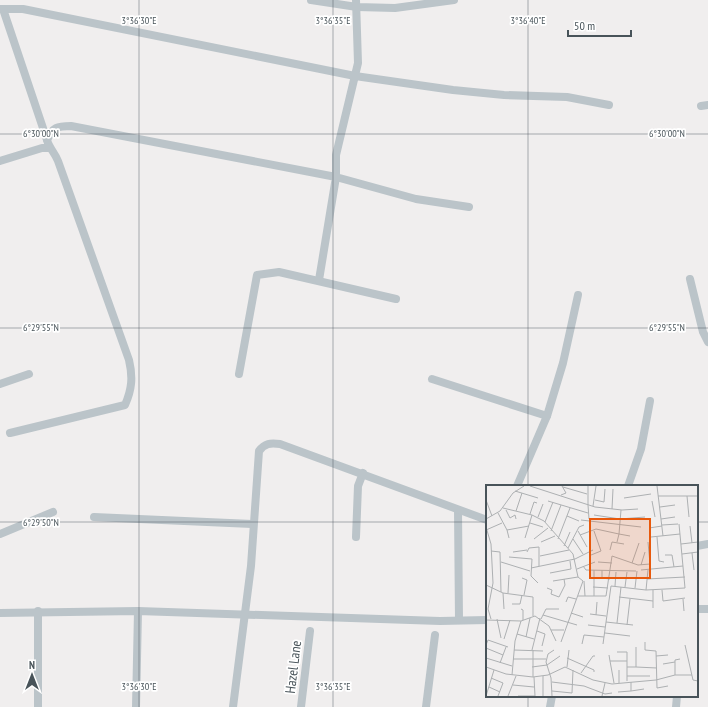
<svg xmlns="http://www.w3.org/2000/svg" width="708" height="707" font-family="'PT Sans Narrow',sans-serif">
<style>
.lines{fill:none;stroke-linecap:round;stroke-linejoin:round}
.minor{stroke:#bbc4c9;stroke-width:8}
.ticks{fill:none;stroke:#485359;stroke-width:1;stroke-opacity:0.45}
.labels{text-anchor:middle;stroke-width:3.5;stroke-linejoin:round;paint-order:stroke}
.street-label{font-size:14px;fill:#485359;stroke:#fff}
.inset-road{fill:none;stroke:#adb0b2;stroke-width:1}
.view{fill:#e8590c;fill-opacity:0.15;stroke:#e8590c;stroke-width:2}
.inset-edge{fill:none;stroke:#485359;stroke-width:2}
.ticks-label{font-size:10px;text-anchor:middle;fill:#485359;stroke:#fff;stroke-width:3.5;stroke-linejoin:round;paint-order:stroke}
</style>
<rect width="100%" height="100%" fill="#f0eeee"/>
<g class="lines">
<g class="minor">
<polyline points="311,0 357,7 395,8 454,0"/>
<polyline points="356,0 358,63 336,155 336,177 416,199 469,207"/>
<polyline points="0,9 23,9 355,76 453,90 504,95 567,97 609,105"/>
<polyline points="3,9 47,140"/>
<polyline points="701,106 708,105"/>
<polyline points="0,161 42,148 49,148"/>
<polyline points="690,279 703,332 708,342"/>
<polyline points="239,374 257,275 279,272 396,299"/>
<polyline points="432,379 547,416"/>
<polyline points="0,384 29,374"/>
<path d="M10,433L125,405C132,389 133,377 129,360L58,161C55,153 49,148 47,140C53,127 57,126 71,126L336,177L319,280"/>
<polyline points="517,486 547,416 563,363 578,295"/>
<polyline points="628,486 641,449 650,401"/>
<polyline points="458,510 459,620"/>
<polyline points="94,517 252,524"/>
<polyline points="0,534 53,512"/>
<polyline points="356,537 358,486 363,473"/>
<polyline points="697,546 708,544"/>
<polyline points="697,609 708,609"/>
<polyline points="0,613 138,611 440,621 487,620"/>
<polyline points="38,707 38,611"/>
<polyline points="136,707 138,611"/>
<path d="M233,707L251,566L259,451C265,443 270,443 280,444L487,520"/>
<polyline points="301,707 310,631"/>
<polyline points="426,707 435,635"/>
<polyline points="550,707 552,696"/>
<polyline points="676,707 677,696"/>
</g>
</g>
<path class="ticks" d="M139,0V707M333,0V707M528,0V486M0,134H708M0,328H708M0,522H487M697,522H708M528,696V707"/>
<g class="labels">
<g class="street-label">
<text transform="translate(293 667) rotate(-83)" y="5">Hazel Lane</text>
</g>
</g>
<g transform="translate(486 485)">
<rect width="212" height="212" fill="#f0eeee"/>
<path class="inset-road" d="M44,1L109,22L136,25L152,24M102,1V20M171,1L177,51M77,2L101,9M29,6L52,13M75,10L80,8L76,1M172,11H212M201,11L203,32M138,13L165,9M0,15L6,31M109,15L118,17L119,4M62,16L102,28M166,16L169,32M102,20L103,34M107,21L110,1M174,22L189,20M17,23L46,30L58,36L87,69L92,92M126,24L127,4M20,25L24,33L29,30L30,34M135,25L133,49L144,51M30,26L36,8M12,28L21,45L23,53M44,29L48,17L51,18M108,30L134,34L159,32M81,31L93,36M52,32L57,19M0,34L14,26L27,8L38,1M175,34L189,32M95,35L155,42M59,37L67,17M44,38L57,42M176,40L192,39M204,41L206,58M0,42L5,59L7,98L2,124L5,134M163,43L176,41M0,45L16,38M21,45L43,41M65,46L75,20M92,46L101,62M94,50L110,44L133,49L131,57M165,52L194,49M171,52L173,76L178,77M39,53L46,30M48,54L62,43M72,54L84,23M87,54L97,69M55,57L69,51M195,59L212,57M78,61L84,47M82,63L93,42L98,40M124,65L126,57L138,59M5,66L14,67L15,107M27,67L41,65M41,67L43,63L53,62V81M206,68L208,85M196,69L212,67M105,70L115,66L108,46M179,70H186L188,82M54,71L83,65M23,72L46,74L45,91L52,98M89,74L107,65M15,77L44,86M112,77L126,78M146,78L153,58M155,80L159,67M97,81L100,85L150,86M45,83L89,74M91,84L109,77M108,85V111M116,85V93L124,94M155,85L197,81M64,88L85,84L84,76M36,93L41,95L38,110M161,94L199,92M67,96L92,92L97,96L75,157M98,96L99,111M0,100L17,108L47,112V131M129,101L130,87M107,102L122,103M139,102L141,87M61,103L66,105L65,109L73,112L79,100L78,94M149,103L151,86M160,105L162,85M176,105L177,116L199,113M17,108L18,124M22,108L23,90M92,111H120L126,71L152,80L164,79L162,57M133,112L167,116M197,114L198,126M80,117L82,112L90,114M26,119H34L36,110M167,123V105M35,124L37,125V135M85,128L97,132M104,129L120,131M57,130L91,140M110,130L111,117M11,134L15,153M55,134L60,124H73M0,135L35,136L49,131L63,141L70,156M120,137L147,140M131,138L135,102M102,140L119,142M141,140L144,114M65,145H78M51,146L59,149L56,161M119,148L144,151M31,149L48,154M40,152L44,133M18,154L24,135M159,157V165L170,166L171,203L182,201M96,159L98,150L118,152M117,159L125,101L160,105L199,103L193,39M0,160L2,155L22,162M199,160L207,195L212,196M0,163L17,170M28,165L57,166M46,165L54,133M131,167H141V176M123,170L124,176H141V196M170,171L182,170M0,173L26,181M81,173L108,185V187M27,174H60M124,176L128,198M14,178L20,162M177,179L189,177M0,182L20,189L47,192L62,190L79,182L107,195L126,199L170,195L189,190V175L194,174M46,182L61,180L74,171M81,182L83,165M141,182H150V162M150,182L171,183M133,185V198M95,188L107,171H109M26,190L29,156L35,136M189,190H206M57,191V211M141,191H164M47,192V165M48,192L49,211M5,193L17,198L12,211M66,197L98,201L119,209L126,208M145,197V206L158,204M27,200L48,202M3,202L14,207M66,206L86,208L87,185M132,207L145,206M0,211L8,185M22,211L30,191M32,211H49M66,211L65,193L60,177L62,169L68,165M116,211L119,198"/>
<path class="view" d="M104,34H164V93H104Z"/>
<rect width="212" height="212" class="inset-edge"/>
</g>
<g class="ticks-label">
<text x="139" y="24">3°36'30"E</text>
<text x="333" y="24">3°36'35"E</text>
<text x="528" y="24">3°36'40"E</text>
<text x="41" y="137">6°30'00"N</text>
<text x="667" y="137">6°30'00"N</text>
<text x="41" y="331">6°29'55"N</text>
<text x="667" y="331">6°29'55"N</text>
<text x="41" y="526">6°29'50"N</text>
<text x="139" y="690">3°36'30"E</text>
<text x="333" y="690">3°36'35"E</text>
</g>
<g transform="translate(32 675)" stroke="#ffffff" stroke-width="3" paint-order="stroke">
<path d="M0-3L7 15L0 10L-7 15Z" fill="#485359"/>
<text y="-6" font-size="11" font-weight="bold" text-anchor="middle" fill="#485359">N</text>
</g>
<path d="M568 30v6h63v-6" fill="none" stroke="#485359" stroke-width="2"/>
<text x="574" y="30" font-size="12" fill="#485359" stroke="#ffffff" stroke-width="3" paint-order="stroke">50 m</text>
</svg>
